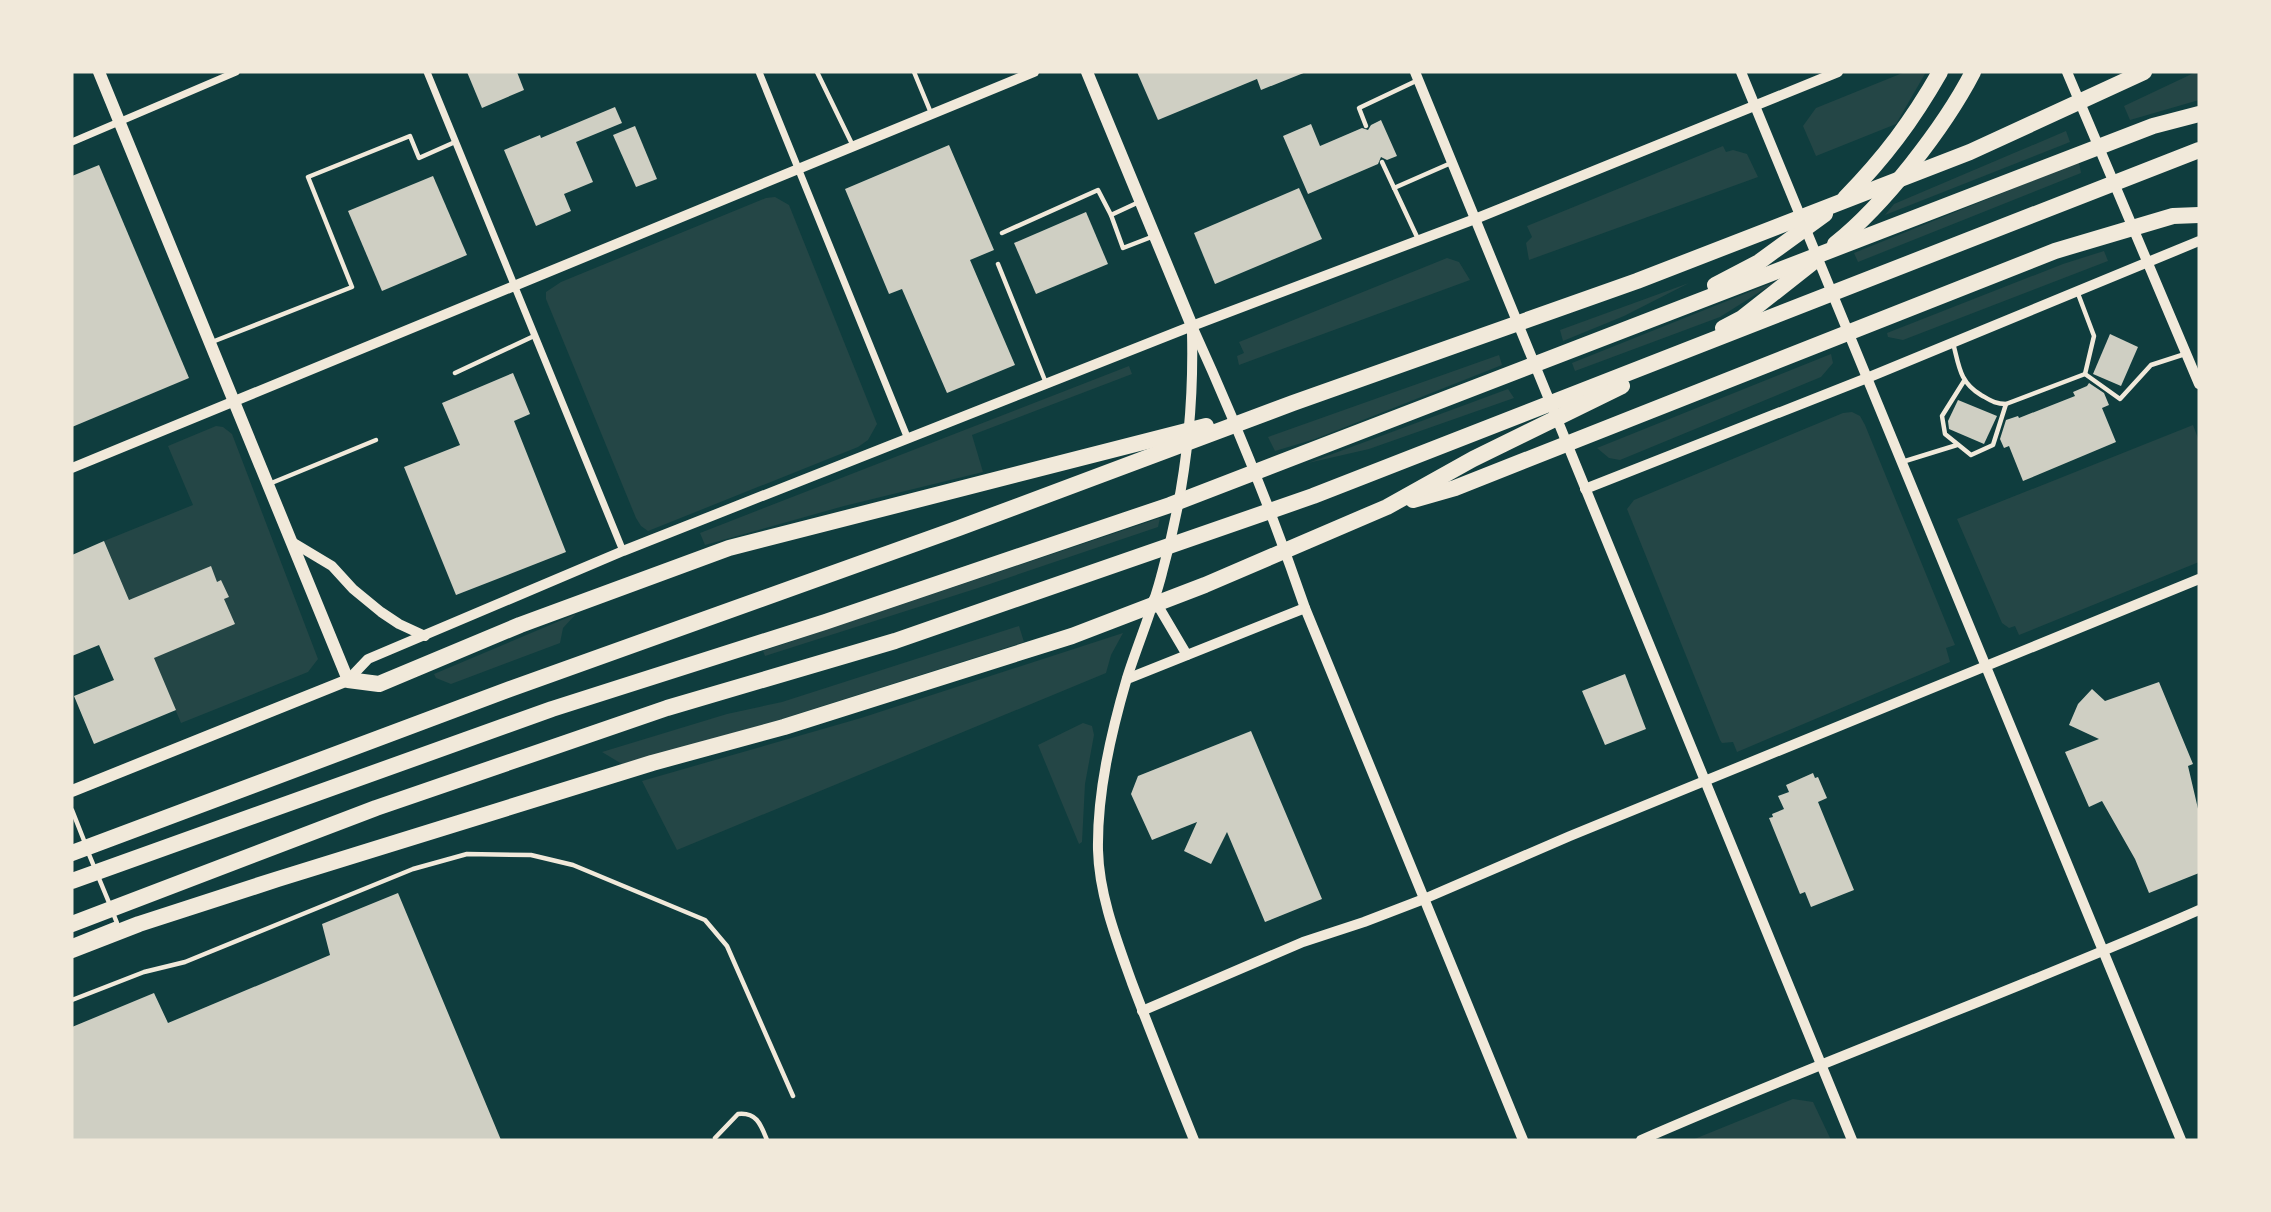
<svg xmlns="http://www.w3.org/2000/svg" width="2271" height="1212" font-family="Georgia,serif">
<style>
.green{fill:#244646}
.building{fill:#cfcfc3}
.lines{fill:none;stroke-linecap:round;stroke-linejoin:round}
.service{stroke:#f1e9da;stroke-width:4.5}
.minor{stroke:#f1e9da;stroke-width:7}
.tertiary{stroke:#f1e9da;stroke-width:10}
.secondary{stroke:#f1e9da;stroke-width:12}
.motorway{stroke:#f1e9da;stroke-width:16}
</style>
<rect width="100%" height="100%" fill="#0f3d3e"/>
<g class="green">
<polygon points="1905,72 1926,72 1896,124 1816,156 1803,126 1816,108"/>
<polygon points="2196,72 2199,72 2199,100 2130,120 2124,106"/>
<polygon points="2066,131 2070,142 1885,215 1894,204"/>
<polygon points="1723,146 1726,152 1733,150 1747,154 1758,177 1529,260 1526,243 1532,237 1527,226"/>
<polygon points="2079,162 2081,173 1858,262 1854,253"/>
<polygon points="775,197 789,205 877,424 868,440 858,447 648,531 641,526 636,518 546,299 546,292 561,282 766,198"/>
<polygon points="2104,251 2108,261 1903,340 1888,337 1887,333 2063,264"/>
<polygon points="1447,258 1459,262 1470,280 1239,365 1237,356 1244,353 1239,342"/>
<polygon points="1777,281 1720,317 1575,371 1572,363"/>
<polygon points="1689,283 1624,316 1563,341 1560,330"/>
<polygon points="1831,354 1833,363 1821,377 1620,460 1609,458 1597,448"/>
<polygon points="1499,355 1502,365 1315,439 1275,451 1268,437"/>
<polygon points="1129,366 1132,374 972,435 983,472 844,506 705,545 700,533"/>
<polygon points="1508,389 1514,398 1369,449 1308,463"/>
<polygon points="1852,412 1860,416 1865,425 1955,645 1946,648 1950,662 1737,752 1733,742 1722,743 1720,740 1627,509 1634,500 1843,413"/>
<polygon points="2193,425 2199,441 2199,562 2019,635 2015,626 2009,628 2002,623 1957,519"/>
<polygon points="216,426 223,427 232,434 318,659 308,672 181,723 104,541 193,505 168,446"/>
<polygon points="1160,518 1158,527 978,588 765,656 763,651"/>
<polygon points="576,614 563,628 560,643 451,684 436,678 434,674"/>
<polygon points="1019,626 1024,642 769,723 622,764 602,752 727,714 782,702"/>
<polygon points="1123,633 1111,655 1106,673 677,850 642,781 861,718"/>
<polygon points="1083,723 1092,726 1094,735 1085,784 1082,842 1079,844 1038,745"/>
<polygon points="1793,1099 1813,1102 1831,1140 1692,1140"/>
</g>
<g class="building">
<polygon points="467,72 517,72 524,90 482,108"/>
<polygon points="1137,72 1306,72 1261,90 1257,79 1158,120"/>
<polygon points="615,107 622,123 576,142 593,182 564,194 571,211 536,226 504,150 540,135 541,138"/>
<polygon points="1381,120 1397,156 1387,160 1381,157 1378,164 1308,194 1283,136 1311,124 1320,146 1362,128 1368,130 1371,125"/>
<polygon points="635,126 657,179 636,187 613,135"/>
<polygon points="949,145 994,250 970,260 1015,365 947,393 902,289 889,294 845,189"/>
<polygon points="99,165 189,378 72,427 72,176"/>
<polygon points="433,176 467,255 382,291 348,211"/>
<polygon points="1299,188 1322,239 1215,284 1194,233"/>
<polygon points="1086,212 1108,264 1036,294 1014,243"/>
<polygon points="2110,334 2138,347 2121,386 2093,374"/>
<polygon points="513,373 530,414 514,421 566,552 456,595 404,467 460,445 442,403"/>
<polygon points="2089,383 2104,393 2109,405 2102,408 2116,442 2023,481 2009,446 2004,448 2000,439 2006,420 2018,416 2019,418 2075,396 2073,392 2087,386"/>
<polygon points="1958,400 1997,416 1984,444 1949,429 1948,421"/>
<polygon points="104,541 129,600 211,566 217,582 221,580 229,597 224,599 235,624 154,658 176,710 94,744 74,696 114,680 99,645 72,656 72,555"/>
<polygon points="1625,674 1646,729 1605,745 1582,691"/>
<polygon points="2159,682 2193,764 2188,766 2199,813 2199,873 2149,893 2135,859 2102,801 2089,807 2065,752 2099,739 2069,725 2078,704 2092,689 2105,701"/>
<polygon points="1251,731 1322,899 1265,922 1227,832 1211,864 1184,851 1197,822 1152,840 1131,794 1138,776"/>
<polygon points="1813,773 1815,778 1818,777 1827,798 1818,802 1854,890 1811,907 1805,892 1800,894 1769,818 1773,817 1772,814 1784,809 1778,796 1789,792 1786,785"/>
<polygon points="398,893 501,1140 72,1140 72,1027 154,993 168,1023 330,955 322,924"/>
</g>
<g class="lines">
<g class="service">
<polyline points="817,72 853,146"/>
<polyline points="914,72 931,113"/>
<polyline points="1366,126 1359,108 1416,81"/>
<polyline points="1382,162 1418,239"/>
<polyline points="1394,188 1451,163"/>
<polyline points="1139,202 1111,215 1123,248 1154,236"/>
<polyline points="1002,233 1098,190 1111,215"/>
<polyline points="998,264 1046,383"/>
<polyline points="2077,291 2094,336 2085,374"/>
<polyline points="212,342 352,287 308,177 410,136 419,158 455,142"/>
<path d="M1953,343C1959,365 1959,382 1981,395C1990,400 1995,404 2006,404L2085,374L2120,399L2151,365L2185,354"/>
<polyline points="455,373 534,336"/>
<polyline points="1964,381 1942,416 1945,434 1971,455 1993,445 2006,404"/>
<polyline points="1902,462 1957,445"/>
<polyline points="269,484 376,440"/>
<polyline points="72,810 85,843"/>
<polyline points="88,852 110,905"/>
<polyline points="72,941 117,923 113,913"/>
<polyline points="72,1000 144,972 185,962 413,869 467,854 531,855 573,865 705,920 727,946 793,1096"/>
<path d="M715,1138L738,1114C757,1112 761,1125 767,1140"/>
</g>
<g class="minor">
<polyline points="427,72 623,551"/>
<polyline points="759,72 908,439"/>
<polyline points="72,142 236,72"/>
</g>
<g class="tertiary">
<polyline points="1415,72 1852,1140"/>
<polyline points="1741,72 2181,1140"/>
<polyline points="2067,72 2199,384"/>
<path d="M1192,326C1234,418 1272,512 1305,608L1523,1140"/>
<path d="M1192,333C1194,414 1184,495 1162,573C1153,609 1138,643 1127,678C1111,733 1097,793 1098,850C1099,895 1117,941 1132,983C1152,1036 1173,1088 1194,1140"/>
<polyline points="72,468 1034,72"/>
<polyline points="1585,489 1867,378 2199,241"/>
<polyline points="292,542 332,566 353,589 381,612 399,624 425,636"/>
<polyline points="1154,599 1187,655"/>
<polyline points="1127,679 1305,608"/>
<polyline points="348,680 368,659 623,551 1192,326 1475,219 1838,72"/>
<polyline points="1142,1011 1303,942 1364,922 1424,899 1570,836 2199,579"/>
<path d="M1641,1140C1826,1059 2015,991 2199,910"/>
</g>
<g class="secondary">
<polyline points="1087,72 1192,326"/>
<polyline points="72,791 348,680 99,72"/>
</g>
<g class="motorway">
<path d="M1845,198C1885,157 1912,121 1940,72"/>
<path d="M1835,244C1884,205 1944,128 1973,72"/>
<polyline points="1715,285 1759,262 1825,214"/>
<polyline points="1723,328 1742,318 1812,263"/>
<polyline points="1413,500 1455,488 2055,251 2173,216 2199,215"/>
<polyline points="348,680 379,684 520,625 729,548 1206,426"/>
<polyline points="72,853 510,689 959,528 1293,403 1637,281 1970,152 2144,72"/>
<polyline points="72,881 552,709 825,622 1170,505 2153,126 2199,114"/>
<polyline points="72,924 376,808 667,708 895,641 1313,496 2199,150"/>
<polyline points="72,950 139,924 278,879 652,763 784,727 1072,636 1205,585 1387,507 1473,459 1622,386"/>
</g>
</g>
<rect width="2271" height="1212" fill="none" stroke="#f1e9da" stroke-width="147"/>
</svg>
